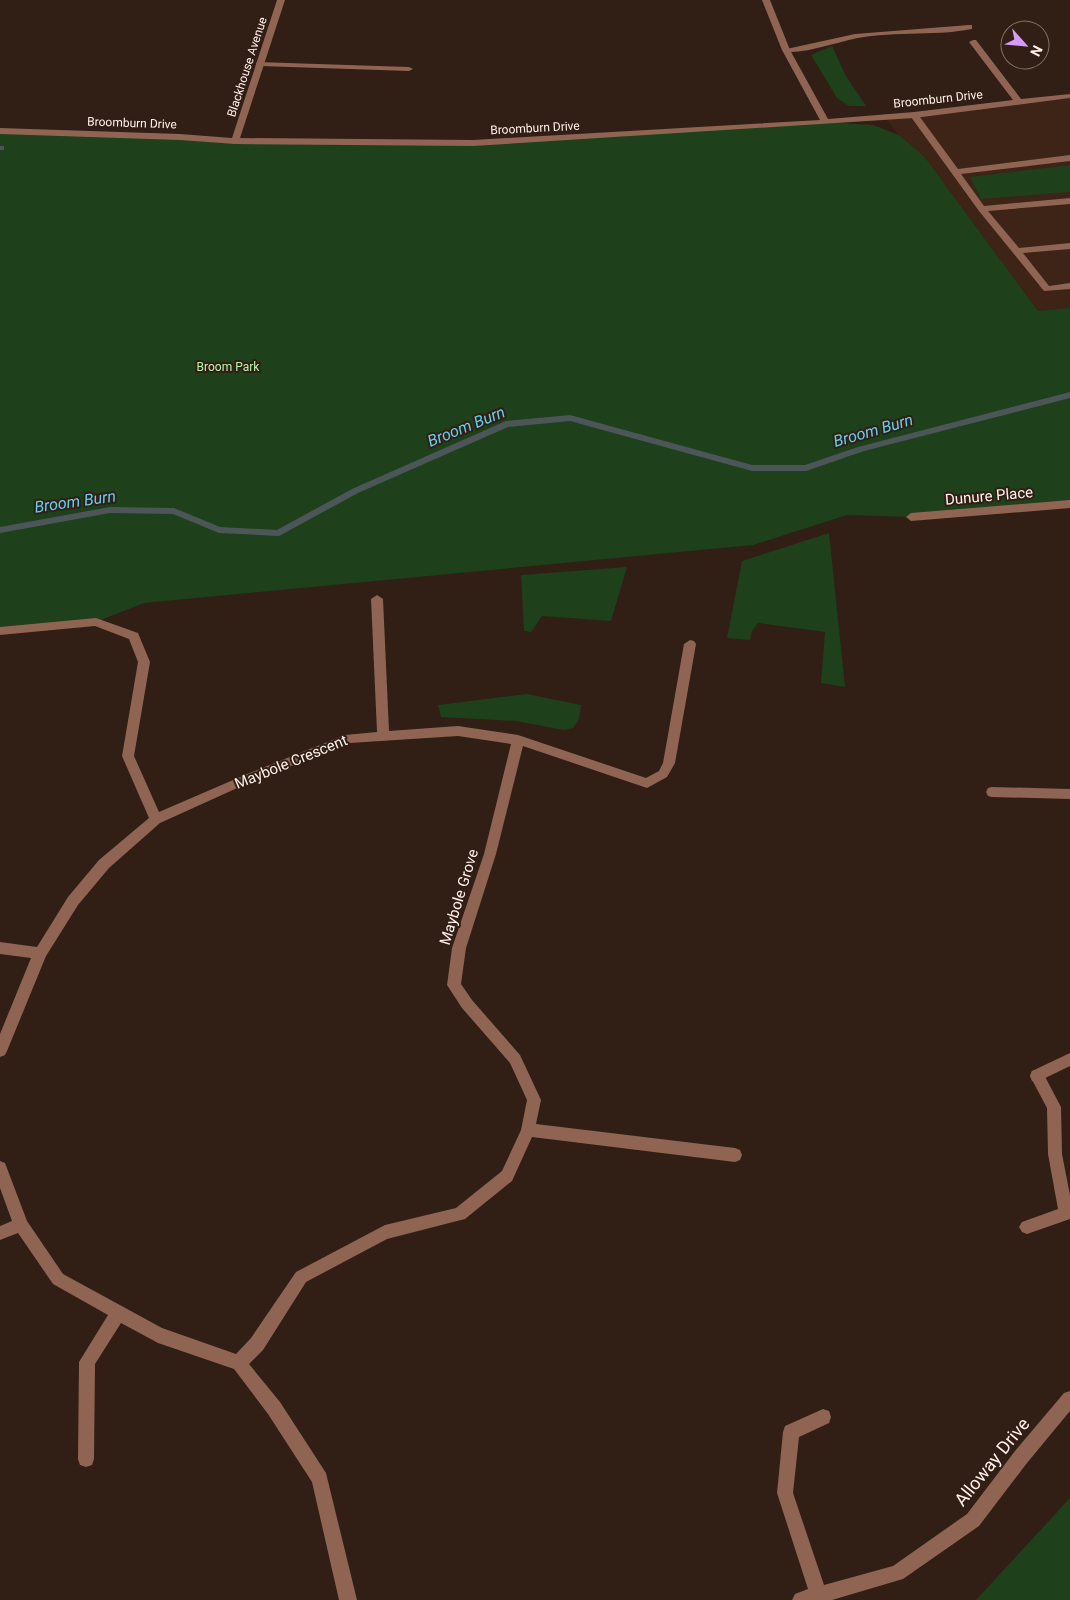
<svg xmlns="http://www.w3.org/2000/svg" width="1070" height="1600" font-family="Roboto,sans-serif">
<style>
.built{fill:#3d2416}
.green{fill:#1e401b}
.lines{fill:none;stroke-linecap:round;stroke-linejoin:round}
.stream{fill:#4c5658;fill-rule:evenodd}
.service{fill:#8f6453;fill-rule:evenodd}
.minor{fill:#8f6453;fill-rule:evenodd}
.labels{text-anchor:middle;stroke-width:4;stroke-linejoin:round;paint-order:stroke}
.far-street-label{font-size:12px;fill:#fff1ea;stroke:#311e14}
.far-park-label{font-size:12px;fill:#b7f4b1;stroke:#311e14}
.street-label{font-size:15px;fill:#fff1ea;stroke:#311e14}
.water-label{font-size:16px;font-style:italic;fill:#60d0ec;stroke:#311e14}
.near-street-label{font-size:18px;fill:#fff1ea;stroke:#311e14}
</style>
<rect width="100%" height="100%" fill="#311e14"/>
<polygon class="built" points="1070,96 1070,309 1038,311 924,156 899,135 885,117"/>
<g class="green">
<polygon points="832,46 846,76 866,106 849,106 837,98 811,55"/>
<polygon points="825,122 873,125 899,135 924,156 1038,311 1070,308 1070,504 911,517 847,515 753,545 144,603 96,622 0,633 0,131 235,141 473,143"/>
<polygon points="1070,165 1070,192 981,199 970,177"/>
<polygon points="829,533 845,687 821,683 825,632 758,623 752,631 750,640 727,638 742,561"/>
<polygon points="627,567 611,621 542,616 531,632 524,631 521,575"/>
<polygon points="527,694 581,705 579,719 573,728 564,730 516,721 441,717 438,705"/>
<polygon points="1070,1498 1070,1600 976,1600"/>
</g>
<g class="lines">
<g class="stream">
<rect x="0" y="146" width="4" height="4"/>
<polygon points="1070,392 1070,398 864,451 806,471 752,471 570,421 508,427 358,493 279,536 219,533 173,514 110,513 0,533 0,527 110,507 174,508 220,527 277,530 352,489 506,421 570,415 752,465 805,465 858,447"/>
</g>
<g class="service">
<path d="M969,25H972V29C932,37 889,30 849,40C836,43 792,57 782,50L855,34Z"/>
<polygon points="257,62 409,67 413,69 409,71 260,66 256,64"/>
<polygon points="911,113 917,113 958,169 1070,155 1070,161 961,174 984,206 1070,198 1070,204 988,211 1019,248 1070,243 1070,249 1023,253 1049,286 1070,283 1070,289 1044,291 979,211 911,117"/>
<polygon points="1037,1070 1042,1071 1061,1107 1062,1154 1070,1195 1070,1219 1027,1234 1022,1232 1019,1227 1022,1222 1058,1209 1048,1154 1047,1108 1030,1076 1032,1071"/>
</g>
<g class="minor">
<polygon points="277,0 285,0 240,138 473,140 820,120 782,50 762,0 770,0 790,50 828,119 914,112 1013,100 969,42 973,40 976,40 1021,99 1070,94 1070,98 914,118 473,146 235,144 180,140 0,134 0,128 180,134 232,138"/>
<polygon points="1070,500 1070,508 911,521 906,517 911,513"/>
<polygon points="377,595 383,599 389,731 458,726 518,735 646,778 659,771 663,763 684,644 690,640 694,641 696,644 675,763 667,777 647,788 523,746 496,854 466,948 461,984 472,1000 520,1055 541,1100 536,1124 735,1148 740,1150 742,1155 740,1160 735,1162 532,1137 512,1181 465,1219 387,1239 306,1282 263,1350 249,1364 280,1402 326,1473 357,1600 339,1600 312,1482 268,1414 234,1369 158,1343 121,1323 95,1364 94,1459 92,1465 86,1467 80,1465 78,1459 79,1362 108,1315 53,1284 18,1233 0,1240 0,1226 12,1221 0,1188 0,1161 5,1163 27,1221 63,1274 162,1328 236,1354 251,1338 296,1272 385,1225 456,1208 502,1171 521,1130 527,1100 510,1063 462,1008 447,985 452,948 484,854 511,744 458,736 350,743 255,780 160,823 109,868 78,905 46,956 7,1051 5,1055 0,1057 0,1034 31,958 0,954 0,942 37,947 68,897 99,860 149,818 122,756 138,662 129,639 95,626 0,635 0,627 96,618 138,633 150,662 134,756 159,812 247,774 345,735 377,732 371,599"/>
<polygon points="992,787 1070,789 1070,799 992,797 988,796 986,792 988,788"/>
<polygon points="1070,1053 1070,1066 1037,1082 1032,1081 1030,1076 1032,1071"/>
<polygon points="1070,1391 1070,1411 1027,1463 979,1526 903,1579 832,1600 792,1600 795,1594 808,1589 777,1493 783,1432 785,1426 823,1409 829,1411 831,1417 829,1423 799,1437 793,1493 824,1585 893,1566 967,1514 1015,1451 1064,1393"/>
</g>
</g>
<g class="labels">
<g class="far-street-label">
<text transform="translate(247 67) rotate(-72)" y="4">Blackhouse Avenue</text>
<text transform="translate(938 99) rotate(-6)" y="4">Broomburn Drive</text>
<text transform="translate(132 123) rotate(2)" y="4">Broomburn Drive</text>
<text transform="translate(535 128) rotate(-3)" y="4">Broomburn Drive</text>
</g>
<g class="far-park-label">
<text x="228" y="371">Broom Park</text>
</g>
<g class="street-label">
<text transform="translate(989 496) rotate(-5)" y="5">Dunure Place</text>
<text transform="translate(291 762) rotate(-22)" y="5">Maybole Crescent</text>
<text transform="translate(459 897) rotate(-73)" y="5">Maybole Grove</text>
</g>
<g class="water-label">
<text transform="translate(466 426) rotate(-22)" y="6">Broom Burn</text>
<text transform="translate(873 430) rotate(-16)" y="6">Broom Burn</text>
<text transform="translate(75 501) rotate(-8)" y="6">Broom Burn</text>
</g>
<g class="near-street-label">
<text transform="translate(992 1462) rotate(-51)" y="6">Alloway Drive</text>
</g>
</g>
<g transform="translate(1025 45) rotate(117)"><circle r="24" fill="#311e14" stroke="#83726a"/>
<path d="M0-4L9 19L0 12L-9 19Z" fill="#d59bfb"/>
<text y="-8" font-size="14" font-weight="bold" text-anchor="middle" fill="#fff1ea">N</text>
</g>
</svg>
